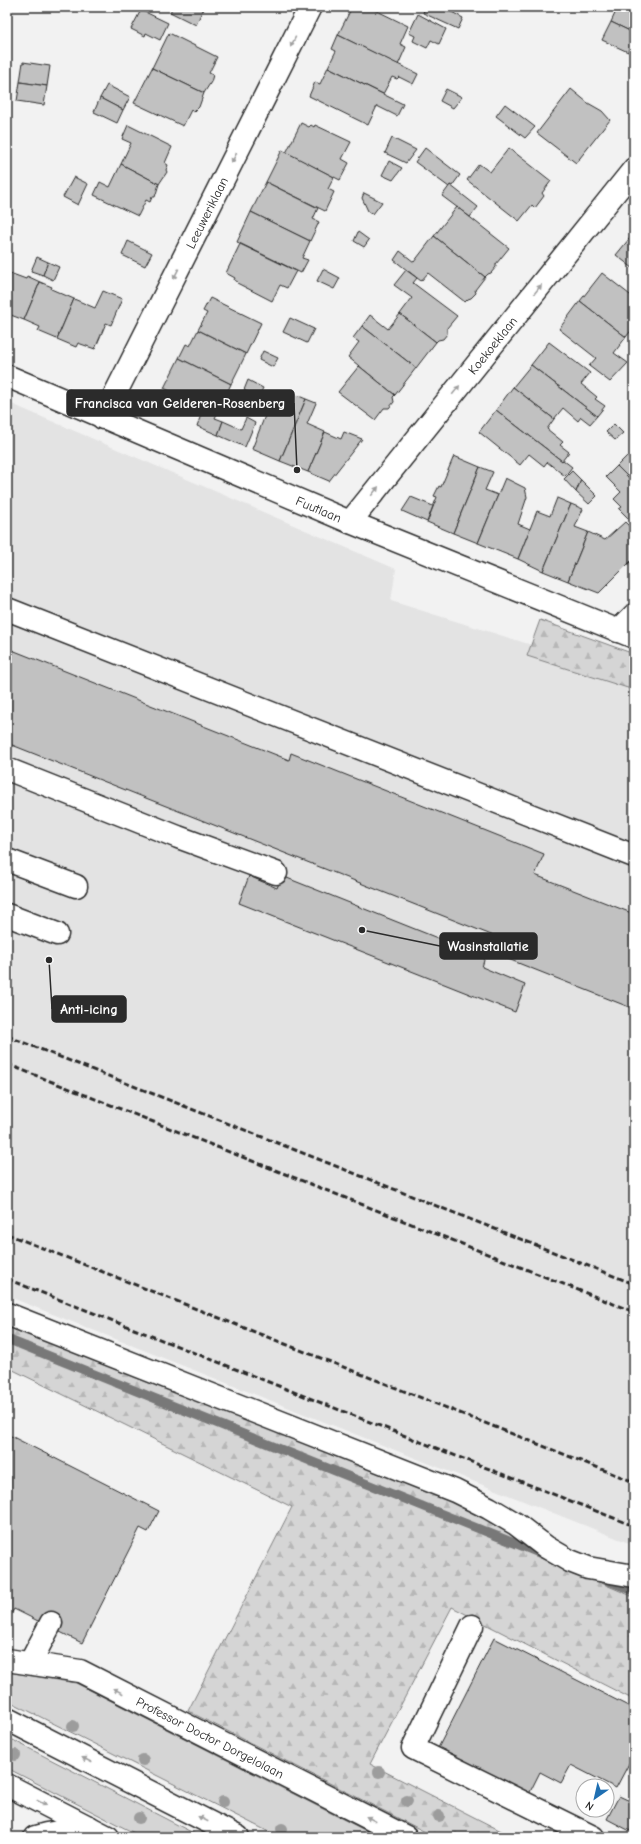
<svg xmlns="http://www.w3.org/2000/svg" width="641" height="1844" font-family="'Comic Neue',sans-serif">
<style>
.built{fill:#e3e3e3}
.green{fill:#d5d5d5;stroke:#808080}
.forest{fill:url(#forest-firs);stroke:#808080}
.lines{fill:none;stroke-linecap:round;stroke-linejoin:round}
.stream{stroke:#787878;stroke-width:9}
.building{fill:#c1c1c1;stroke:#2b2b2b}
.minor-casing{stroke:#2b2b2b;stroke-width:25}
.major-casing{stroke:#2b2b2b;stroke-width:25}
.minor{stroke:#fff;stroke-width:22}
.major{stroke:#fff;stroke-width:22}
.rail{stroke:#2b2b2b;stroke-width:3;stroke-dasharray:6 3;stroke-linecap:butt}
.tree{fill:#9c9c9c}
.oneway{fill:#a0a0a0}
.labels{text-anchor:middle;stroke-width:4;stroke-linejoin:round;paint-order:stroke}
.street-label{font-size:13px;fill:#2b2b2b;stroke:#fff}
.leader{fill:none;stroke:#2b2b2b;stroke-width:1.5}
.callout-dot{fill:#2b2b2b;stroke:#fff;stroke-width:1.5}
.callout{fill:#2b2b2b;stroke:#2b2b2b;stroke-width:1.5}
.callout-label{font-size:14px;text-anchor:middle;font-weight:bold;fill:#fff}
</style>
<defs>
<pattern id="forest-firs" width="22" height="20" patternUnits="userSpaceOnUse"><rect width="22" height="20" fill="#d5d5d5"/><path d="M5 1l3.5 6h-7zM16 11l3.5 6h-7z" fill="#b7b7b7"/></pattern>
</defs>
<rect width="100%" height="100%" fill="#f2f2f2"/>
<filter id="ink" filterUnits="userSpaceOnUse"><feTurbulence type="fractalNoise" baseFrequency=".025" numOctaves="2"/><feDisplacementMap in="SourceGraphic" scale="8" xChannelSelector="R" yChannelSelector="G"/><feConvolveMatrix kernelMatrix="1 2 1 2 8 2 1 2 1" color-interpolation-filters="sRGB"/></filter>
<g filter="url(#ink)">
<polygon class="built" points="7,402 396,569 391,601 634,677 634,1545 7,1296"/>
<g class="green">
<polygon points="7,1672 76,1683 378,1837 279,1837 7,1700"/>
<polygon points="7,1737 201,1837 142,1837 7,1768"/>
</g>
<g class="forest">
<polygon points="540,620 634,654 634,690 527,656"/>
<polygon points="7,1324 486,1515 538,1556 634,1597 634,1700 452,1607 370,1764 513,1837 435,1837 188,1711 292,1507 7,1367"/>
</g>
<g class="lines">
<g class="stream">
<polyline points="7,1339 544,1555"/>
<polyline points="606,1580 634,1591"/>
</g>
</g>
<g class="building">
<polygon points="173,7 204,7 196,25 170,12"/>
<polygon points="352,7 358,7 364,10 365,7 369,7 408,26 400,44 406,47 398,65 338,35"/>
<polygon points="425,7 445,7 444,8 463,18 458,29 423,13"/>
<polygon points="618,7 626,7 634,10 634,33 611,22"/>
<polygon points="141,10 168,23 160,40 146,33 145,36 131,29"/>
<polygon points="418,14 446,29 439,44 431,40 427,48 413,41 415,36 409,33"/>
<polygon points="611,22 634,33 634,39 628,52 602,40"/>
<polygon points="169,33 217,57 209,73 213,75 211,82 204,93 152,68"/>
<polygon points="338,35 418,74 413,84 399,77 397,79 392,77 383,94 328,67 336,51 332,49"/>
<polygon points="23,62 50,66 47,86 20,82"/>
<polygon points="328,67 403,104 397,116 377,106 368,125 309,96 315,82 320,84"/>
<polygon points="152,68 204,93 199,107 194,112 191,110 183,126 134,103"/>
<polygon points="20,82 47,86 44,105 17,101"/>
<polygon points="107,85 130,97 123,110 100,98"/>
<polygon points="446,89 462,97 453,108 440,101"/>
<polygon points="571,89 588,103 602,111 610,120 576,163 537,133"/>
<polygon points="100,98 123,110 117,123 94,112"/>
<polygon points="505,104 535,127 525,138 496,116"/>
<polygon points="301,123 309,127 311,125 314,127 315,125 351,142 342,159 349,163 340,180 286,153"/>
<polygon points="128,125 172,147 165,163 168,165 166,170 167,172 159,184 121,164 131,143 122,139"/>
<polygon points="392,138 416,150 406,163 385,153"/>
<polygon points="425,148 460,175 452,186 450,185 449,187 415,162"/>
<polygon points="509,148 551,181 542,193 544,196 535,208 532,205 519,221 467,180 479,164 490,172"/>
<polygon points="282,150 334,177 328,189 334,192 325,211 266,182"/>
<polygon points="389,161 402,168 393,180 382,175"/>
<polygon points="121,164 159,184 155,197 152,197 150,202 146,200 138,216 94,195 100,182 110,187"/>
<polygon points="74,177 88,184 78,205 63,197"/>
<polygon points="266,182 318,208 313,219 319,222 310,241 251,212"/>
<polygon points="450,185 478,207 470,217 442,196"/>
<polygon points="364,193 382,202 373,214 368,211 362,198"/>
<polygon points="457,207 509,248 496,264 496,267 491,273 488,274 485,277 434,236"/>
<polygon points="251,212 310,241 302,258 308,260 301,273 237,242"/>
<polygon points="358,232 369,240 364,247 354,241"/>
<polygon points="634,233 634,269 616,255"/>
<polygon points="434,236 485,277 475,290 476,293 471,298 468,299 465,302 428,273 421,281 394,260 400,251 414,262"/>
<polygon points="128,241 152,253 145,266 122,255"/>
<polygon points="240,244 296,271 287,288 280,285 272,301 237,283 238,282 234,280 235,278 226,273"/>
<polygon points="37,257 48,262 43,275 31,271"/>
<polygon points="48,262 59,267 53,280 43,275"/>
<polygon points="323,269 340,278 334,289 317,281"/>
<polygon points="406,270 417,278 413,283 457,316 447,328 447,334 443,339 438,340 436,342 400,314 412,298 394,285"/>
<polygon points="7,272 26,279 27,276 40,282 24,320 8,314 7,316"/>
<polygon points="602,273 634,298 634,327 626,337 580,301"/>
<polygon points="40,282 52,287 51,289 74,299 57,339 38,331 40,327 24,320"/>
<polygon points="103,291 122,299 111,325 106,323 95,349 78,343 76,347 57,339 74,299 95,308"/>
<polygon points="210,298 261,323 246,354 198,330 207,313 203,311"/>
<polygon points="580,301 626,337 614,353 628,363 610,382 589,366 596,358 559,329"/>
<polygon points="400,314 436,342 416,368 362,326 370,315 388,329"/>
<polygon points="290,318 314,329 307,343 283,332"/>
<polygon points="362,326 416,368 395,395 348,357 359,342 353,338"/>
<polygon points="198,330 246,354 231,384 179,358 186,344 190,346"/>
<polygon points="549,342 590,373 581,384 597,397 595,399 605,406 597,416 531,365"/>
<polygon points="263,351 278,358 273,367 259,360"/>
<polygon points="179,358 231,384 215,418 223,421 218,435 197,426 202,412 176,399 173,397 174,393 164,388"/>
<polygon points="531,365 597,416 590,424 581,417 578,421 563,408 554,419 513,387"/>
<polygon points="359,366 395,395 393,397 394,402 389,408 384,408 375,420 338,392"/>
<polygon points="248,380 263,388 258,398 244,390"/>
<polygon points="513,387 554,419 547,429 563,442 560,445 569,452 562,461 496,410"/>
<polygon points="294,394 306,399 280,461 252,449 268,408 285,415"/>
<polygon points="306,399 316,403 307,424 325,432 308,472 280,461"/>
<polygon points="496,410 562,461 563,460 572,467 565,476 547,462 544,466 529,454 520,465 479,432"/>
<polygon points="246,418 255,423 245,447 218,435 223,421 241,429"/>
<polygon points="614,424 623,433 615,440 606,432"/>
<polygon points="325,432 341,439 344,432 362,439 329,481 308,472"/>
<polygon points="454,456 480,467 453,533 427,522 437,497 434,496 439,486 441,487"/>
<polygon points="627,456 634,463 634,483 617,466"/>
<polygon points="617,466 634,483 634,524 619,509 622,507 614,499 621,492 606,477"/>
<polygon points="480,467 493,472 485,490 498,495 478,543 453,533"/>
<polygon points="572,471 581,480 576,492 564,479"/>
<polygon points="505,478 525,488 527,497 518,524 530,529 518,559 478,543"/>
<polygon points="581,480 597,496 589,504 576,492"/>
<polygon points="411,497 433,506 427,522 402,511"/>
<polygon points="557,498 571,504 543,571 518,559 537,511 550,516"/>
<polygon points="571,504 583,509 575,527 588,532 568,581 543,571"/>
<polygon points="625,522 634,531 634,558 599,593 568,581 588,532 605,540"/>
<polygon points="7,648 289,760 291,753 544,854 535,875 634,914 634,1009 503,957 509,942 7,743"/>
<polygon points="249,876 277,888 282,876 485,957 482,967 525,985 515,1012 239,903"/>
<polygon points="7,1434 159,1511 148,1532 140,1528 82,1643 14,1609 10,1616 7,1615"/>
<polygon points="494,1638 634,1709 634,1754 616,1788 571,1765 561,1783 540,1772 527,1798 436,1752"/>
<polygon points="619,1796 634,1803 634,1823 630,1831 607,1819"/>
</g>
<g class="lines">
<defs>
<g id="minor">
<path id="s1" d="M7,376L350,522L634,637"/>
<path id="s2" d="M103,418L310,7"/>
<path id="s3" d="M350,522L634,169"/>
<polyline points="7,609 634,856"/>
<polyline points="618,631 634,615"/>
<polyline points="7,769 178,837 276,873"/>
<polyline points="7,860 76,886"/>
<polyline points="7,915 57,934"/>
<polyline points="7,1314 455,1491 489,1508 516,1524 546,1547 570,1561 588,1568 634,1576"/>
<polyline points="472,1626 413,1748 593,1837"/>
<path id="s4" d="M7,1660L80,1671L406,1837"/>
<polyline points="30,1663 51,1623"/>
<polyline points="35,1837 46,1834 89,1827"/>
</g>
<g id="major">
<polyline points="7,1719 238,1837"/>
<polyline points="7,1785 108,1837"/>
</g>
</defs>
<use href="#minor" class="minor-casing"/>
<use href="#major" class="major-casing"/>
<use href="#minor" class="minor"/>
<use href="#major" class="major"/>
<g class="rail">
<polyline points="7,1036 634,1284"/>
<polyline points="7,1064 634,1312"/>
<polyline points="7,1234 634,1482"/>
<polyline points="7,1279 634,1526"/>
</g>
</g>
<g class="tree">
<circle cx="73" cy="1726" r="6"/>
<circle cx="15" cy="1755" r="6"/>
<circle cx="143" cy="1760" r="6"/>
<circle cx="379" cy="1772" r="6"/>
<circle cx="407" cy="1801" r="6"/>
<circle cx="223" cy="1802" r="6"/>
<circle cx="439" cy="1816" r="6"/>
<circle cx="139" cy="1818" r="6"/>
<circle cx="282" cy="1829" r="6"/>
</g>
<defs><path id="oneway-solid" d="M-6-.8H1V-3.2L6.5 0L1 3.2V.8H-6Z"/></defs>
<g class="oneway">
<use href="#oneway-solid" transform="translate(293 42) rotate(117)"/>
<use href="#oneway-solid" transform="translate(234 158) rotate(117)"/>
<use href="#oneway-solid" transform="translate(176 274) rotate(117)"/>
<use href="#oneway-solid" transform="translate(538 289) rotate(-51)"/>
<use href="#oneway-solid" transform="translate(456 390) rotate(-51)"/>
<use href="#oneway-solid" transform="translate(375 491) rotate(-51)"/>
<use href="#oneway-solid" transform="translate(118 1691) rotate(-153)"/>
<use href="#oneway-solid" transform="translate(87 1760) rotate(-153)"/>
<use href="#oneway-solid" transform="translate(42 1803) rotate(27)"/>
<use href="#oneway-solid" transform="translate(203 1819) rotate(-153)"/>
<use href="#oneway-solid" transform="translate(371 1819) rotate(-153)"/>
</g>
</g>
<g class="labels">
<g class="street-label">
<text dy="5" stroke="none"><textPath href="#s2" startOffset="230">Leeuweriklaan</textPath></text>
<text dy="5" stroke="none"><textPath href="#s3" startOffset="227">Koekoeklaan</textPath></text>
<text dy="5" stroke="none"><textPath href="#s1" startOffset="339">Fuutlaan</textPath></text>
<text dy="5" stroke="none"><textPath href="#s4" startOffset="220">Professor Doctor Dorgelolaan</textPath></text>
</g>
</g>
<path class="leader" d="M297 470L294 403M362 930L440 946M49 960L52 1009"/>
<g class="callout-dot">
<circle cx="297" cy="470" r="4"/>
<circle cx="362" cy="930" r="4"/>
<circle cx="49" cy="960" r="4"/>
</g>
<g class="callout">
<rect x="67" y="390" width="227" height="26" rx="4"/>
<rect x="440" y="933" width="97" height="26" rx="4"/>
<rect x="52" y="996" width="74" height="26" rx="4"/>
</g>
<g class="callout-label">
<text x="180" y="408">Francisca van Gelderen-Rosenberg</text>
<text x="488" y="951">Wasinstallatie</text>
<text x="89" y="1014">Anti-icing</text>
</g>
<rect width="641" height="1844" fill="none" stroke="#fff" stroke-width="24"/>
<rect x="12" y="12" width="617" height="1820" fill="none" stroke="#2b2b2b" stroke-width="1.5" filter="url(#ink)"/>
<g transform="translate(595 1798) rotate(214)"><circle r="19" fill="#ffffff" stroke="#aaaaaa"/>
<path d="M0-3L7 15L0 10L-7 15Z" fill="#1f6fb2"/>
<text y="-6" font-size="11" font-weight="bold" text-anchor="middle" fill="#2b2b2b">N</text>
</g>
</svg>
